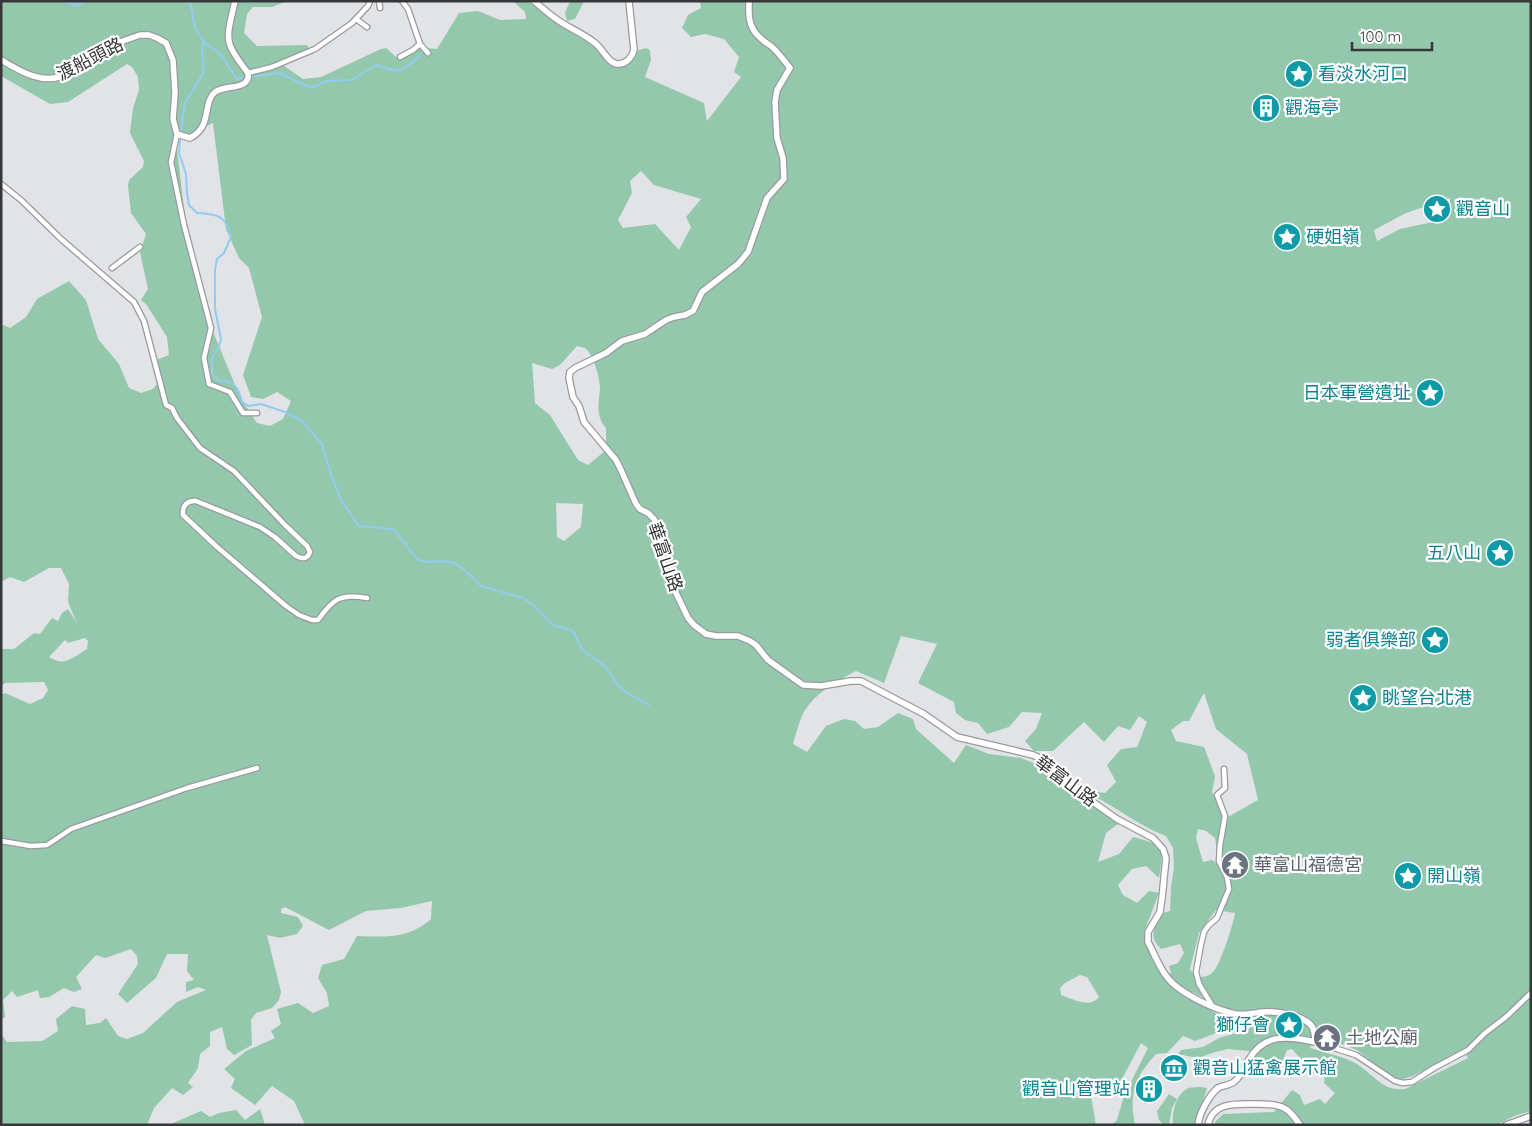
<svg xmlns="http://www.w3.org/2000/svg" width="1532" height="1126" font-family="Quicksand,'Noto Sans TC',sans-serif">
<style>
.green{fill:#94c8ac;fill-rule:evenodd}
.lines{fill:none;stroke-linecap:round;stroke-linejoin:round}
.stream{stroke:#91ccf1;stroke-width:2}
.minor-casing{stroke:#989a9d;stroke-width:7}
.tertiary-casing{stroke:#989a9d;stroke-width:8}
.minor{stroke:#fff;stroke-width:4.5}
.tertiary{stroke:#fff;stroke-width:5.5}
.labels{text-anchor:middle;stroke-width:4.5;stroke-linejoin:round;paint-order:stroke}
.street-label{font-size:18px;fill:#363738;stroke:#fff}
.culture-label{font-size:18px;fill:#0d838f;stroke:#fff;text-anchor:start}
.worship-label{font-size:18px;fill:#5b616d;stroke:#fff;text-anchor:start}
</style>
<rect width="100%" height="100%" fill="#e1e3e6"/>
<g class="green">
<path d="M1,1H287L272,7H253L247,14L244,33L257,46L307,45L309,49L290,59L284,66L303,79L321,77L381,49L386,48L396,57L417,44L425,48L437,49L459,13L478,11L500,20L526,19L525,12L513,1H527L569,30L590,38L616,66L636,51L646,48L650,50L651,60L645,77L704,103L707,121L741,77L734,72L739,57L724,39L705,34L691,37L682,28L688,15L701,8L700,1H1531V1111L1514,1116L1497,1125H1215V1122L1223,1114L1274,1112L1292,1090L1300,1095L1304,1105L1320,1099L1325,1104L1335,1093L1324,1083L1325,1073H1313L1292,1049L1287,1050L1282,1063L1266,1061L1258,1067L1249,1051L1228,1049L1215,1052L1198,1058L1178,1054L1181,1050L1203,1047L1219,1038L1249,1029C1255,1012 1264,1019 1277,1013L1273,1008C1262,1009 1248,1013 1237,1011C1222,1008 1206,999 1193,992L1188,998L1214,1012L1224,1020L1219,1032L1195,1041L1183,1036L1167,1053L1156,1054C1134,1078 1129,1093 1135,1125H1112L1117,1120L1124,1096L1148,1048L1141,1043L1122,1079L1114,1086L1103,1080H1091L1090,1090L1096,1125H305L294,1101L272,1086L255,1105L231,1088L235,1079L224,1069L246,1051L275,1038L271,1031L281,1024L277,1009L298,1003L313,1013L329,1006L327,993L318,978L322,965L344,959L357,936C387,937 408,939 431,919L432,901L401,908L366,911L329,930L285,907L281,909V913L298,917L303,926L297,934L280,938L267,935L281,992L279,1000L272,1008L256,1013L251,1020L252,1045L234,1055L227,1049L222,1027L210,1032V1046L200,1054L198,1068L188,1083L193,1087L183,1095L172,1088L154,1108L147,1125H1V1034L7,1042L42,1041L58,1031L56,1019L72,1006L85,1009L86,1025L100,1023L106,1018L118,1036L127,1039L143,1033L177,1002L206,990L198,987L186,992V982L194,980L187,971L188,954H167L156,978L127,1003L118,994L138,964L137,956L131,949L105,958L96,955L76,977L82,989L74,992L64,988L49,997L40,998L38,990L17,997L12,991L3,1000L5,1017L1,1019V695L5,693L30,704L43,698L48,690L44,682L5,683L1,686V649H14L34,633L40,634L52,618L58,621L62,613L68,609L77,623L68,602L69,584L61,568H49L24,582L10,577L1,582V324L10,328L26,317L37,299L69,281L86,300L98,339L119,364L129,388L141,393L153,389L157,384L153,366L156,360L169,355L167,337L146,304L141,300L148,289L140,252L146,234L131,213L128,186L129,180L143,167L144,161L130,133L133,108L139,90L138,77L132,67L127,64L68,102L50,104L1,76ZM213,123L226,229L239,258L249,268L262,317L243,375L251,397L263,399L277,392L291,401L283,419L270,426L257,423L240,397L209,322L186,225L176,140ZM641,171L654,185L701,199L686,217L691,227L679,250L655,224L623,228L618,220L632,193L630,181ZM1450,198V208L1442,220L1400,229L1377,241L1374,230L1406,213ZM577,346C580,347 582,347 585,348C593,353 600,378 600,388C599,403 595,416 606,428V450L588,465L578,460L550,415L535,403L532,363L552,369L560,365ZM556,503L583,504L581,527L564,541L557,537ZM901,636L937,644L918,683L954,702L956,713L965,720L978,723L987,734L1009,727L1022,712L1042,713L1036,729L1025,741L1034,751H1053L1084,722L1104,742L1118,726L1130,730L1139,716L1147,722L1137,747L1121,749L1107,765L1116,782L1105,793L1092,791L1093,796C1119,808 1138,826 1166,836L1173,848L1174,867L1171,888L1170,911L1163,913C1155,928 1147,935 1161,949L1180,944L1184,953L1178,963L1169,966L1171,973L1164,975L1144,940L1146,927L1159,893L1149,891L1137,903L1123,895L1118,885L1132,869L1146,866L1159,878C1164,847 1164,845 1133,837L1119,854L1098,862L1106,833L1118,824L1048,769L1021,758L989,754L966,745L954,763L916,729L913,719L898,713L878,727L864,729L855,721L844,719L826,726L807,752L793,744C795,736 798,727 801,718C811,695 835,682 856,671L884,683ZM85,638L88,641L87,649C72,658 65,667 49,657L65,640L68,643ZM1204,693L1216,729L1247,754L1258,800L1226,818L1212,792L1215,776L1204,747L1176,741L1171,730L1183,721H1189ZM1198,829L1206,831L1215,838L1219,865L1212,860L1203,862L1196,838ZM1216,910L1235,913C1234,922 1220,966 1213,972C1208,977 1203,977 1195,977L1190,969L1199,933ZM1080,975L1087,977L1099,997C1089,1009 1073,999 1061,995L1060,988L1065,983ZM1318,1035L1357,1050L1392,1077L1400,1080L1413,1076L1463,1050L1468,1058L1405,1089C1382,1092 1373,1073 1355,1063C1342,1056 1323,1052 1310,1048Z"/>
<polygon points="570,1 584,1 575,19 567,21 565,13"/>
<path d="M1201,1087L1207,1088L1196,1125H1173C1172,1112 1175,1094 1189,1088C1192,1087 1197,1087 1201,1087Z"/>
<polygon points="1169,1094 1177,1099 1172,1108 1169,1125 1164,1125 1159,1120 1157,1111"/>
<polygon points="260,1109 265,1125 171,1124 201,1111 210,1117 219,1113 236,1110 245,1120"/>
</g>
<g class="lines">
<g class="stream">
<polyline points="64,1 78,6 83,1"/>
<path d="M190,1L195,28L203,41L220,54L237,79L279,73L312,88L326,81L352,80L376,65C402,74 400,72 421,55"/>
<polyline points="181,131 185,103 204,72 202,56 203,41"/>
<path d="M180,140L179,153L186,174L187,193L189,205L197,213C217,214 226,215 231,237L224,253L217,259L215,270V309L221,339L219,346L212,358V374L218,380C235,382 238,386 242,402L249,406L261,404L285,412L302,421L322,444L332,478L342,502L359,526L384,528L394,530L418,560L429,562L442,561L455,563L467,572L481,586L523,598L533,605L553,625L573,631L582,650L604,665L621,689L649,705"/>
</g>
<defs>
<g id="minor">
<polyline points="379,1 380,8"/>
<polyline points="402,1 408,9 420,44 428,53"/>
<polyline points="356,19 367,27"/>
<polyline points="400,57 413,50 420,44"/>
<polyline points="248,73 272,67 315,49 352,23 368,6 370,1"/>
<polyline points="177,134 171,162 184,225 211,328 204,358 209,384 230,392 243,413 257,413"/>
<path d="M1,184L21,200L61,239L134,302L144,321L166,405L172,408L177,418L200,448L234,471L285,525L307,546L310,552L308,556L305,558H301L296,556L275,537L260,527L196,501C187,500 182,506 183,515L216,546L286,606L299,615L312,620H318C333,599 340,593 367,598"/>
<polyline points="112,268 140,247"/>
<polyline points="1,841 31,846 47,845 71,829 187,788 257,768"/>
<polyline points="1213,1007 1199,984 1196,972 1201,944 1204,932 1208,926 1217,918 1229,889 1227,877 1219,861 1220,845 1225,816 1217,795 1225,788 1224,769"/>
<polyline points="1315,1042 1356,1055 1395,1081 1403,1083 1412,1082 1434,1068 1468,1050 1485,1033 1506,1017 1531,993"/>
</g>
<g id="tertiary">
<path d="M534,1C542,8 550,15 559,21C571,29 584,34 595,43C602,48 608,63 617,64C626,65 632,57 634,50L629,1"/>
<path d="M749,1C749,11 748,21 753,29C757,37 764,41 771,46C778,52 784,60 790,68L777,90L775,102L777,138L783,158L784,179L767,198L748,252L738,264L702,292L693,311L685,315L674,317L666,320L645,334L622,341L606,353L575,368L570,372L569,378L573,397L579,406L584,422L616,460L621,470L636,504L640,509L648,513L654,519L657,526L660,554L666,572L688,618L694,625L706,634L716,636H738L750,641L756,645L768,660L803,685L821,686L851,681H861L924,714L957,737L1033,755L1044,760L1063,776L1093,802L1117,819L1153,838L1163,849L1166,858L1162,898L1160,912L1148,932V942C1156,957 1162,976 1177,987C1193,999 1216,1010 1236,1014C1245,1015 1254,1013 1263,1012C1275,1011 1301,1015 1310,1024C1315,1029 1315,1036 1315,1042C1290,1036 1265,1033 1250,1058C1245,1065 1242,1075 1235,1081C1230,1086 1223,1085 1218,1088C1209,1095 1199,1114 1198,1125"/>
<path d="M1,60C19,70 38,83 59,77L120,42L140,35H149L157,38L166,43L173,60L175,93L173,119L177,134L190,138C213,126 202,103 215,92C225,84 251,91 248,73C223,40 226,41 235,1"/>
<path d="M1208,1125C1213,1101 1237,1104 1257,1104C1265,1104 1276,1104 1284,1108C1290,1111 1296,1119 1300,1125"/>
<polyline points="1506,1125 1531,1116"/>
</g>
</defs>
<use href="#minor" class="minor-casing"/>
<use href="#tertiary" class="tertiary-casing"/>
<use href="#minor" class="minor"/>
<use href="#tertiary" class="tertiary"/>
</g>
<defs>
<symbol id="sight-disc" viewBox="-11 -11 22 22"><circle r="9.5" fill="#0f9aa8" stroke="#fff"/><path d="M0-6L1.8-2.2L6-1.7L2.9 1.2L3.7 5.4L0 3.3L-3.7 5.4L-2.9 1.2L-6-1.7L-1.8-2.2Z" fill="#fff"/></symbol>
<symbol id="building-disc" viewBox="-11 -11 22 22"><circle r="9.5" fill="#0f9aa8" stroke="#fff"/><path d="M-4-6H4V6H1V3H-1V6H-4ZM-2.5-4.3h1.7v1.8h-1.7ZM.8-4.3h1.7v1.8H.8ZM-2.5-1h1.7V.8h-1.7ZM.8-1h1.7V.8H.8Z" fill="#fff"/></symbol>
<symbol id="temple-disc" viewBox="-11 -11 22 22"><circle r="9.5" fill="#6b7280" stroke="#fff"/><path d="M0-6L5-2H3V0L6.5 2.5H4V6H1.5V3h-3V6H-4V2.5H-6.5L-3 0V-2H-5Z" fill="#fff"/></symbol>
<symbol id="museum-disc" viewBox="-11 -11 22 22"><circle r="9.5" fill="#0f9aa8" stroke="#fff"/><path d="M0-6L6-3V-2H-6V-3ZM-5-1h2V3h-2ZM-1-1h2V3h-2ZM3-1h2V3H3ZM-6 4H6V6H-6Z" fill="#fff"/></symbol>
</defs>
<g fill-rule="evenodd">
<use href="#sight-disc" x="1283" y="58" width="32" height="32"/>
<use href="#building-disc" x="1250" y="92" width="32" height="32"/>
<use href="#sight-disc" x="1421" y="193" width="32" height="32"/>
<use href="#sight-disc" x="1271" y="221" width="32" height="32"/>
<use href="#sight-disc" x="1414" y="377" width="32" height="32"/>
<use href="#sight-disc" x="1484" y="537" width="32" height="32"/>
<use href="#sight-disc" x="1419" y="624" width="32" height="32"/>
<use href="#sight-disc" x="1347" y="682" width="32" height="32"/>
<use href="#temple-disc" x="1219" y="849" width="32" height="32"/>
<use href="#sight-disc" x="1392" y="860" width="32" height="32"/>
<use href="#sight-disc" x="1273" y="1009" width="32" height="32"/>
<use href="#temple-disc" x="1311" y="1022" width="32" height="32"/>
<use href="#museum-disc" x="1158" y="1052" width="32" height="32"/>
<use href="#building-disc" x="1133" y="1073" width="32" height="32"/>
</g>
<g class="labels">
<g class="street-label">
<text transform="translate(90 59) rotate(-27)" y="6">渡船頭路</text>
<text transform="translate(665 557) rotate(71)" y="6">華富山路</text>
<text transform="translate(1066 781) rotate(37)" y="6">華富山路</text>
</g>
<g class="culture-label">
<text x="1318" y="80">看淡水河口</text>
<text x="1285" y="114">觀海亭</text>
<text x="1456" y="215">觀音山</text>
<text x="1306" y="243">硬姐嶺</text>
<text x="1411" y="399" text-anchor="end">日本軍營遺址</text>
<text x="1481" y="559" text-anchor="end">五八山</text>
<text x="1416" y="646" text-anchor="end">弱者俱樂部</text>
<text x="1382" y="704">眺望台北港</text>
<text x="1427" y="882">開山嶺</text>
<text x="1270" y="1031" text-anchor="end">獅仔會</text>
<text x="1193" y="1074">觀音山猛禽展示館</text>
<text x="1130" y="1095" text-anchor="end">觀音山管理站</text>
</g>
<g class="worship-label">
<text x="1254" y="871">華富山福德宮</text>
<text x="1346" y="1044">土地公廟</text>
</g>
</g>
<rect width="1532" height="1126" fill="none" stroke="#363738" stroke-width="5"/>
<path d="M1352 42v8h80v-8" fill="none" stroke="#363738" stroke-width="2.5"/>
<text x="1360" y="42" font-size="15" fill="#363738" stroke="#ffffff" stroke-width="4" paint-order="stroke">100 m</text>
</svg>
